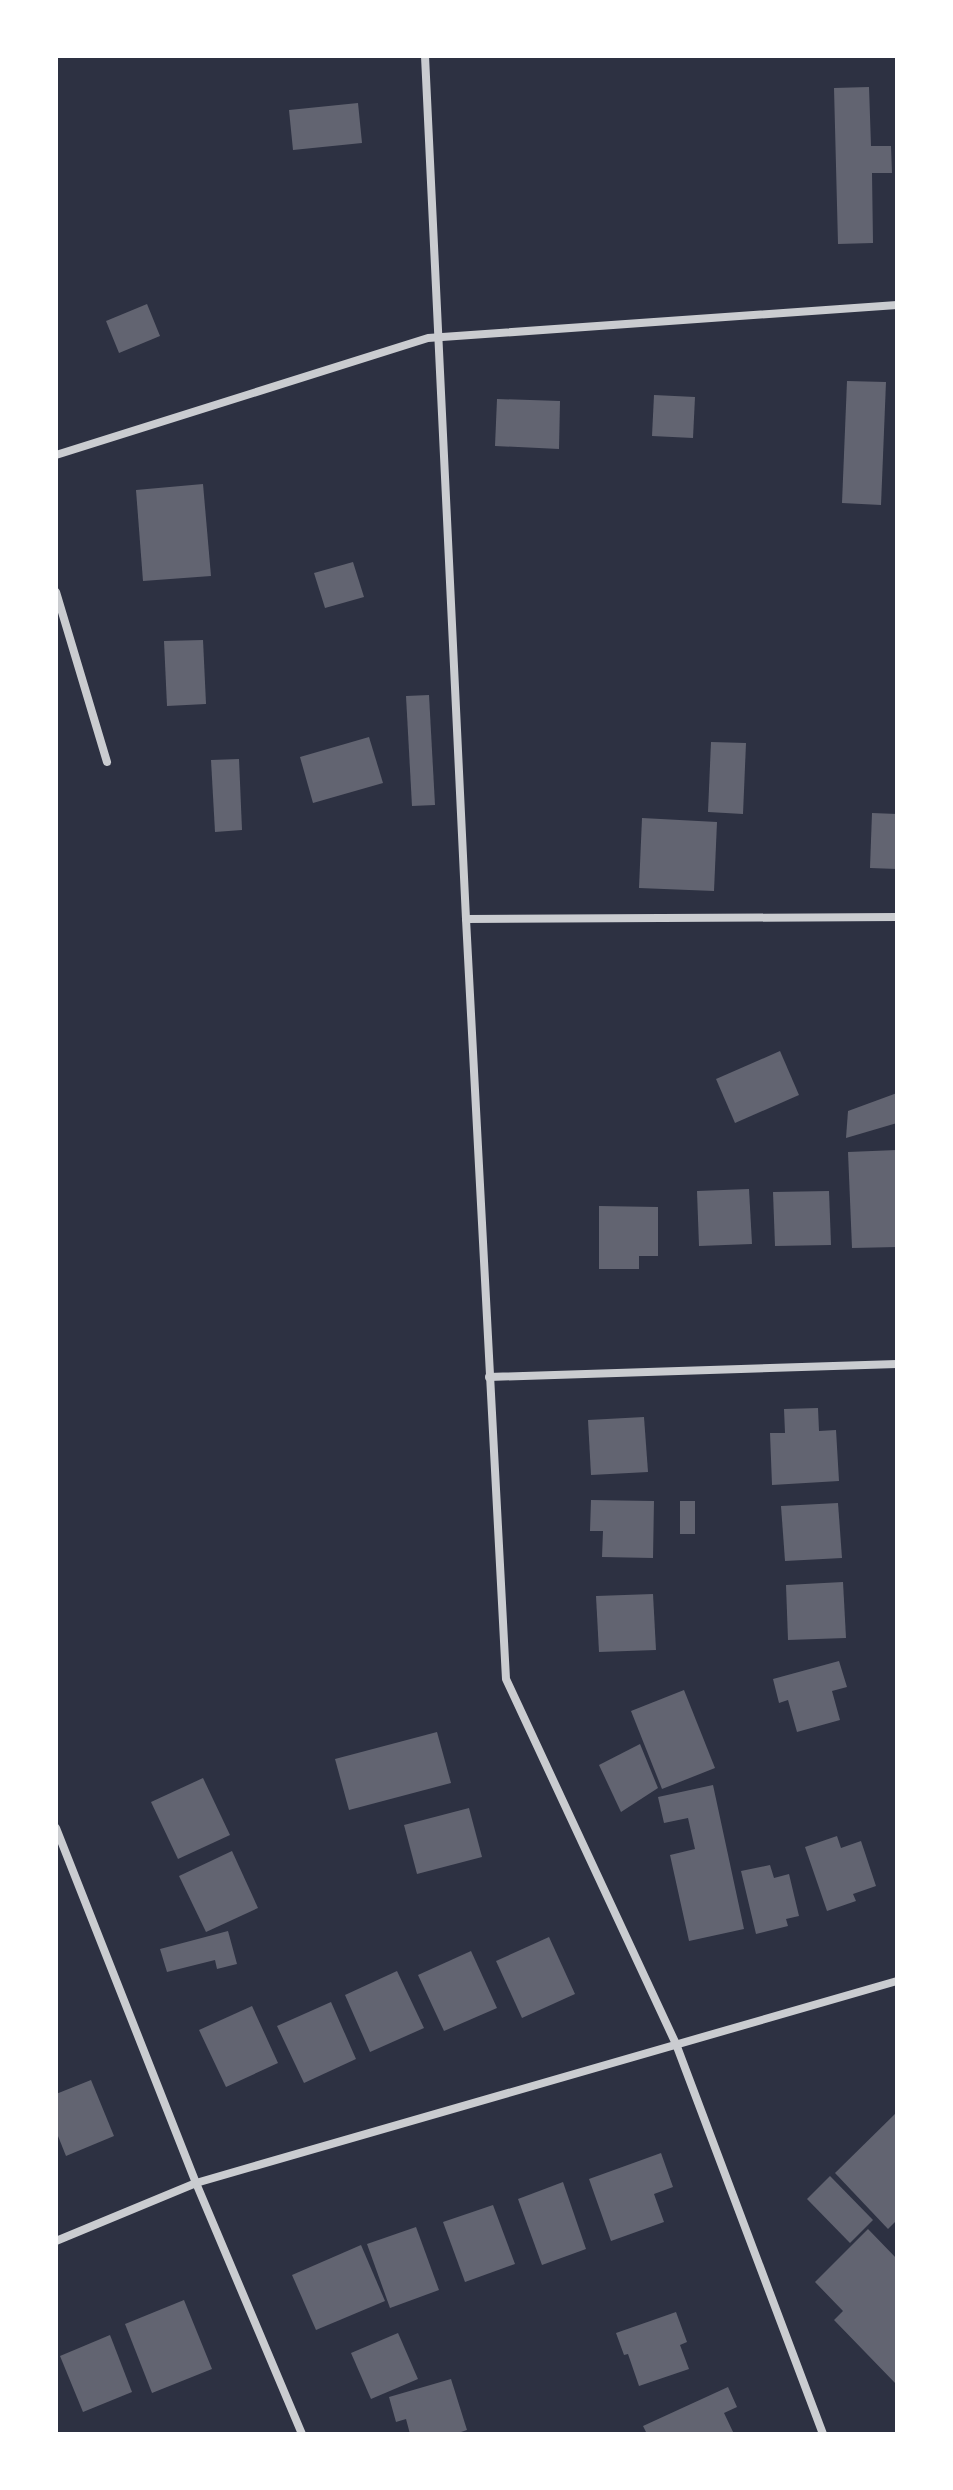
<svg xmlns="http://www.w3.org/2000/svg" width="953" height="2490" font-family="Spectral,serif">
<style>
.building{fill:#626471}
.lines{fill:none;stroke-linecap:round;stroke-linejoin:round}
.minor{stroke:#caccd0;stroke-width:8}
</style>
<rect width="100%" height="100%" fill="#2d3142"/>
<g class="building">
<polygon points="869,87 871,146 891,146 892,173 872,173 873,243 838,244 834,88"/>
<polygon points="358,103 362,143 293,150 289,110"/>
<polygon points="147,304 160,336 119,353 106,321"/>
<polygon points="847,381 886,382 881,505 842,503"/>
<polygon points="654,395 695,397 693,438 652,436"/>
<polygon points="497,399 560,401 559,449 495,446"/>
<polygon points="203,484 211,576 143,581 136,490"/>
<polygon points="353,562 364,597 325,608 314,573"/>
<polygon points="203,640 206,704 167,706 164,641"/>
<polygon points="429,695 435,805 412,806 406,696"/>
<polygon points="369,737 383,783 313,803 300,757"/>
<polygon points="711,742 746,743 743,814 708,812"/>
<polygon points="239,759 242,830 215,832 211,760"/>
<polygon points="872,813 897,814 897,869 870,868"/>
<polygon points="642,818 717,822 714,891 639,888"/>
<polygon points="780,1051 799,1095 735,1123 716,1079"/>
<polygon points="897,1093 897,1123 846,1138 848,1111"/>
<polygon points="897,1150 897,1247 852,1248 848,1152"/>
<polygon points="749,1189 752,1244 699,1246 697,1191"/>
<polygon points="829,1191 831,1245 775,1246 773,1192"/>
<polygon points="599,1206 658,1207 658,1256 639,1256 639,1269 599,1269"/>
<polygon points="818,1408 819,1431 836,1430 839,1481 772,1485 770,1433 785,1433 784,1409"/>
<polygon points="644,1417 648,1472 591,1475 588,1420"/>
<polygon points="591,1500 654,1501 653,1558 602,1557 603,1531 590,1531"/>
<rect x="680" y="1501" width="15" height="33"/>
<polygon points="838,1503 842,1558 785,1561 781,1506"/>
<polygon points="843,1582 846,1638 788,1640 786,1585"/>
<polygon points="653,1594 656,1650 599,1652 596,1596"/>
<polygon points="839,1661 847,1687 832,1691 840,1720 797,1732 788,1700 779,1703 773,1679"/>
<polygon points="684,1690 715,1768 662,1789 631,1711"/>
<polygon points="437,1732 451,1783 349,1810 335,1759"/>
<polygon points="640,1744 658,1788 621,1812 599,1765"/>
<polygon points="203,1778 230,1835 178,1859 151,1802"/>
<polygon points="713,1785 744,1929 689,1941 670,1855 695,1849 688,1818 664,1823 658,1797"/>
<polygon points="469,1808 482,1857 417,1874 404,1825"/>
<polygon points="837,1836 841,1848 861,1841 876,1886 853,1894 856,1901 827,1911 805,1847"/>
<polygon points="232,1851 258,1908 206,1932 179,1876"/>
<polygon points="770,1865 774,1878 789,1874 799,1916 786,1919 788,1926 756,1934 741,1871"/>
<polygon points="228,1931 237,1964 217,1969 215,1960 167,1972 160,1949"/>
<polygon points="549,1937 575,1994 522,2018 496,1961"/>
<polygon points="471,1951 497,2008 444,2031 418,1975"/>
<polygon points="397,1971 424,2028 370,2052 345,1995"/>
<polygon points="331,2002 356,2059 304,2083 277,2026"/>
<polygon points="252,2006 278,2063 226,2087 199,2030"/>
<polygon points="91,2080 114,2136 66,2156 56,2131 56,2094"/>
<polygon points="897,2112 897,2220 888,2229 835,2173"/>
<polygon points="661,2153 673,2187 654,2194 664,2222 611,2241 589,2179"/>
<polygon points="830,2176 873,2220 850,2243 807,2199"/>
<polygon points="563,2182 586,2249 542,2265 518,2199"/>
<polygon points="493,2205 515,2264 465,2282 443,2222"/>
<polygon points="416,2227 439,2290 390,2308 367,2244"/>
<polygon points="868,2229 897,2259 897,2385 834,2320 843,2311 815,2282"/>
<polygon points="361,2245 385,2301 316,2330 292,2275"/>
<polygon points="184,2300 212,2369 152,2393 125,2324"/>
<polygon points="676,2312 687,2342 680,2345 689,2369 639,2386 628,2354 624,2355 616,2333"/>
<polygon points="398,2333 418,2379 371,2399 351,2353"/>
<polygon points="110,2335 132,2392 83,2412 60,2356"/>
<polygon points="451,2379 467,2430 455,2434 410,2434 406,2419 396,2422 389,2397"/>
<polygon points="728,2387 737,2407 724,2413 734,2434 647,2434 643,2426"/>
</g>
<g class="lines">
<g class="minor">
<polyline points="425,56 466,919 506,1679 676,2044 823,2434"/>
<polyline points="56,455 428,338 897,305"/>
<polyline points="56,592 107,762"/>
<polyline points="466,919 897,917"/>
<polyline points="489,1377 897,1364"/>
<polyline points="56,1828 196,2183 302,2434"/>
<polyline points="56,2241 196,2183 897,1981"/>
</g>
</g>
<rect width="953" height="2490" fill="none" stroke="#ffffff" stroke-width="116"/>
</svg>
